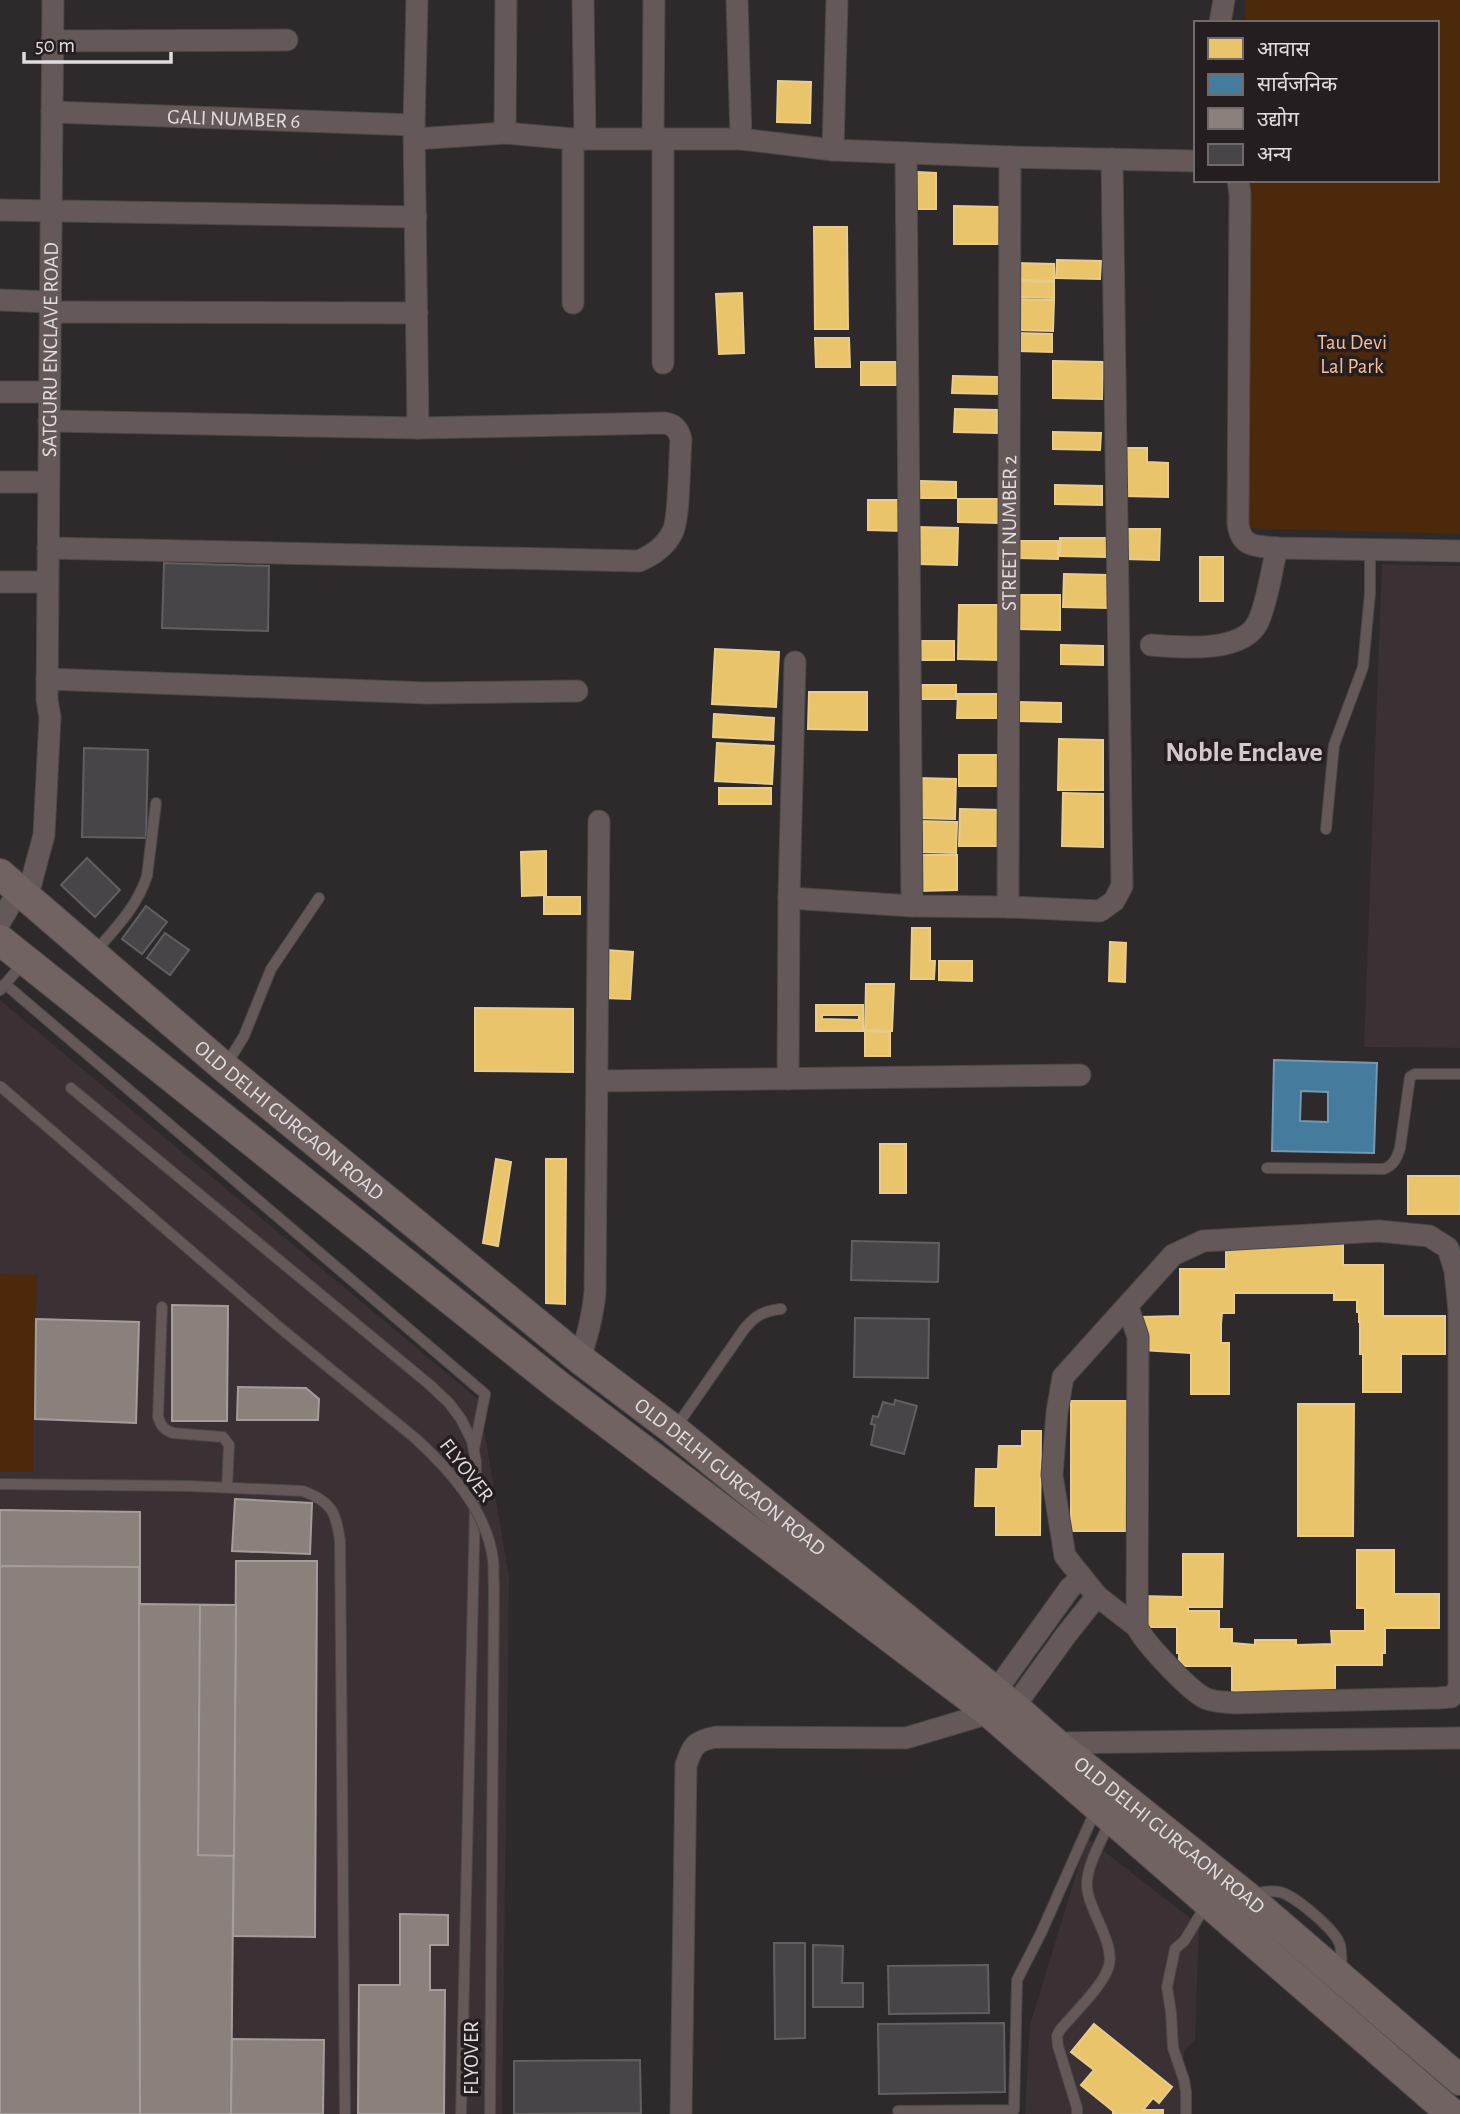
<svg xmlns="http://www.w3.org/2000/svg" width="1460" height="2114" font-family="'Alegreya Sans','Noto Sans Devanagari',sans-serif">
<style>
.built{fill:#3b3034}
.green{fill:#4c290b}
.homes{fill:#e9c46a;stroke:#e7cc8d;stroke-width:2;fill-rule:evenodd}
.public{fill:#457b9d;stroke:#7498b1;stroke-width:2;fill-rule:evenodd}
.industry{fill:#8a817c;stroke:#a49d9a;stroke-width:2}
.building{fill:#484548;stroke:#625f61;stroke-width:2}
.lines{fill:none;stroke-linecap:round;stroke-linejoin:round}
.lane-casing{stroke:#4a4748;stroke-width:12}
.street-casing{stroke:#4a4748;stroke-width:23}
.secondary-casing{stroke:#4a4748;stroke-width:32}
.lane{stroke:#645958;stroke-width:10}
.street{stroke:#645958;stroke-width:21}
.secondary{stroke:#716362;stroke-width:30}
.lane-bridge-casing{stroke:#4a4748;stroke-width:12;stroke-linecap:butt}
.lane-bridge{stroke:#645958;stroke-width:10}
.labels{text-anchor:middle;stroke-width:7;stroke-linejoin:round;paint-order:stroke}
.street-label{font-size:21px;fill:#e1dddf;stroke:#251e21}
.park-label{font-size:21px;fill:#f8be97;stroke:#251e21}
.district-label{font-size:28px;font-weight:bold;fill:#d2c9cc;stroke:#251e21}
</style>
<rect width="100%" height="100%" fill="#2e292b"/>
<g class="built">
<polygon points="1382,564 1460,566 1460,1048 1364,1047"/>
<polygon points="0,1000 479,1400 509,1577 502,2114 0,2114"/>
<polygon points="1087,1838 1199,1925 1195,2040 1184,2050 1185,2114 1025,2114 1030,2025"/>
</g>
<g class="green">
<polygon points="1245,0 1460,0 1460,534 1244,528 1245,180 1437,180 1437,23 1245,23"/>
<polygon points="0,1274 37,1275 33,1472 0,1472"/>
</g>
<g class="homes">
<polygon points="778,81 811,82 810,123 777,122"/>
<polygon points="916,172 936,173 936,209 916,209"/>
<polygon points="954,206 1000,207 1000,244 954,244"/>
<polygon points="814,227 847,227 848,329 815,329"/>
<polygon points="1057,260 1101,261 1100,279 1056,278"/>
<polygon points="1015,263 1054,264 1054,281 1015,280"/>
<polygon points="1014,281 1054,282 1054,298 1014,297"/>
<polygon points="742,293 744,353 719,354 716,294"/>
<polygon points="1014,299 1054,300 1053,331 1013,330"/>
<polygon points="1014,333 1052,334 1052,352 1014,351"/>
<polygon points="815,338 849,338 850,367 816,367"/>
<polygon points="1053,361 1103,362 1102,399 1053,398"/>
<polygon points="861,362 901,362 900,385 861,385"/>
<polygon points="953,376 998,377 998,394 952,393"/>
<polygon points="955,409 997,410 997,433 954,432"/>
<polygon points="1053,432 1101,433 1100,450 1053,449"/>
<polygon points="1122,448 1147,448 1147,462 1168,463 1168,497 1122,496"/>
<polygon points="920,481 956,482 956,498 919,498"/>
<polygon points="1055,485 1102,486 1102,505 1055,504"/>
<polygon points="958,499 1000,499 999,523 958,522"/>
<polygon points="868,500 903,500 902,531 868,530"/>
<polygon points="917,527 958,528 957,565 917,564"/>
<polygon points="1125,529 1160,529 1159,560 1125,559"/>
<polygon points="1060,538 1106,538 1106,557 1060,556"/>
<polygon points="1015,541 1058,541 1058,559 1014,558"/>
<rect x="1200" y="557" width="23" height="44"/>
<polygon points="1064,574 1108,575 1108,608 1063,607"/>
<polygon points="1016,595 1060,595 1060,630 1016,629"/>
<polygon points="959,605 1001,605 1000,660 958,659"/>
<rect x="919" y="641" width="35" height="19"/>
<polygon points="1061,645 1103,646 1103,665 1061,664"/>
<polygon points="715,649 779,652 776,707 712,704"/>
<rect x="920" y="685" width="36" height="14"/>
<polygon points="809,692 867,692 867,730 808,729"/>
<polygon points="958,694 1000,694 1000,718 957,718"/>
<polygon points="1017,702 1061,703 1061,722 1016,721"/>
<polygon points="714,714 774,718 773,740 713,737"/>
<polygon points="1059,739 1103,740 1103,790 1058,790"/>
<polygon points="717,743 774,746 772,784 715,781"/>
<rect x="959" y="755" width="43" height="31"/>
<polygon points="918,778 956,779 955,819 917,818"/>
<rect x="719" y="788" width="52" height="16"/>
<polygon points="1063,793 1103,794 1103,847 1062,846"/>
<polygon points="960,809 1001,810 1001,846 959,846"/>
<polygon points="919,821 957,822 956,853 918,852"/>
<polygon points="546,851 546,895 522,896 521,852"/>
<polygon points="920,855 957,855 957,890 920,891"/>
<rect x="544" y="897" width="36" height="17"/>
<polygon points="912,928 930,928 930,961 935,961 934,979 911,979"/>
<polygon points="1110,942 1126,943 1125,982 1109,981"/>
<polygon points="606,950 633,952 630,999 603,998"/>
<polygon points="939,961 972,961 972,981 939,980"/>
<polygon points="866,984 894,984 892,1031 865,1030"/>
<path d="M816,1005H863V1031H816ZM822,1015H859V1020L822,1019Z"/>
<polygon points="475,1008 573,1009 573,1072 475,1071"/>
<polygon points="865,1031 890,1032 890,1056 865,1056"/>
<rect x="880" y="1144" width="26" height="49"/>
<polygon points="496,1159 511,1162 498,1246 483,1243"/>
<polygon points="546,1159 566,1159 565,1304 546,1303"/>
<rect x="1408" y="1176" width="52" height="38"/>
<polygon points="1226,1242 1343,1242 1343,1265 1383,1265 1383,1316 1445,1316 1445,1354 1401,1354 1401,1392 1363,1392 1363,1354 1360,1354 1360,1322 1359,1322 1359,1312 1357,1312 1357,1300 1334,1300 1334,1293 1234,1293 1234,1313 1222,1313 1221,1324 1221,1343 1229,1343 1229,1394 1191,1394 1191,1353 1142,1350 1142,1317 1180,1316 1180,1269 1226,1269"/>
<rect x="1071" y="1401" width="59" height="130"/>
<polygon points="1298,1404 1354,1404 1353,1536 1298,1536"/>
<polygon points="1022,1431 1041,1431 1040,1535 996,1535 996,1506 975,1506 976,1469 998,1469 999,1446 1022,1446"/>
<polygon points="1357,1550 1394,1550 1394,1594 1439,1594 1439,1628 1385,1628 1385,1653 1382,1653 1382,1665 1335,1665 1335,1691 1293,1691 1293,1693 1232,1691 1232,1666 1179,1666 1179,1653 1177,1653 1177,1627 1140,1627 1140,1596 1183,1597 1183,1554 1223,1554 1222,1607 1188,1607 1188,1611 1219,1611 1219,1629 1232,1629 1232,1643 1255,1645 1255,1640 1296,1640 1296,1645 1332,1644 1331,1631 1365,1631 1365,1608 1357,1608"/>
<polygon points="1094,2024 1172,2087 1159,2103 1153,2098 1143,2110 1163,2110 1163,2114 1113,2114 1113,2111 1081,2085 1094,2070 1071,2052"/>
</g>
<path class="public" d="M1274,1060L1377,1063L1374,1153L1272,1151ZM1301,1091L1328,1092V1122L1300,1121Z"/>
<g class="industry">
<polygon points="172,1305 228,1306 227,1421 172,1421"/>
<polygon points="36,1319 139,1322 136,1423 35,1419"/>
<polygon points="238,1387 306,1388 319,1399 318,1420 237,1420"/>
<polygon points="235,1499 312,1503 310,1554 232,1551"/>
<polygon points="0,1510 19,1511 18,1561 0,1561"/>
<polygon points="0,1510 140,1512 140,2114 0,2114"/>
<polygon points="236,1561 317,1561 315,1937 233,1936"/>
<polygon points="0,1566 139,1567 140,2114 0,2114"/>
<polygon points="139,1604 236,1605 231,2114 140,2114"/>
<polygon points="200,1605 236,1605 234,1856 198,1855"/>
<polygon points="400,1914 448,1915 448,1945 430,1945 430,1990 445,1990 444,2114 358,2114 359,1985 400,1985"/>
<polygon points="232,2039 324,2040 323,2114 231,2114"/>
</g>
<g class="building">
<polygon points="164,563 269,566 268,631 162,628"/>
<polygon points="84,748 148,750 146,838 82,837"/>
<polygon points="87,858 120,890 95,917 61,885"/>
<polygon points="146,906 167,922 142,954 122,939"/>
<polygon points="165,933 189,950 170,975 147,958"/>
<polygon points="852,1241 939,1243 938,1282 851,1280"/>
<polygon points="855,1318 929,1319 928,1378 854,1377"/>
<polygon points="895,1400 917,1406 904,1454 871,1445 875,1425 871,1424 873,1416 878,1417 883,1402 894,1405"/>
<polygon points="774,1943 805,1943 805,2038 775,2039"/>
<polygon points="813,1945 843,1946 842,1983 863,1983 863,2007 813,2007"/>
<polygon points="988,1965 989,2013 889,2014 888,1966"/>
<polygon points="1004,2023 1005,2092 879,2094 878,2024"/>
<polygon points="640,2060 641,2113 514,2114 514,2061"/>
</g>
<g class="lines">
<defs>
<g id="lane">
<polyline points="1326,829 1334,745 1363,667 1370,593 1370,549"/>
<path d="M94,953C115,929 137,907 147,876L156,803"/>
<polyline points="5,984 485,1394 474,1449"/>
<polyline points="0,990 25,961"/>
<polyline points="226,1065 244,1036 271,969 319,898"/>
<polyline points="71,1088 430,1385 449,1403 461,1419 472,1441 476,1462 461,2114"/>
<path d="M1267,1168L1384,1169C1394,1165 1397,1158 1400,1148L1410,1077L1415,1074H1460"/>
<path d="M162,1307L158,1417C161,1426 164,1430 173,1433L223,1437L229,1445L227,1487"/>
<path d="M676,1427L745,1328C756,1315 764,1311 781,1309"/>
<path d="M0,1484L189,1486L303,1491C332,1502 336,1512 340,1541L345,2114"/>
<path d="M1252,1895C1261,1892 1270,1890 1279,1892C1293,1894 1336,1930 1340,1945C1342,1953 1341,1963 1342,1972"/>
<polyline points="898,2111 1014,2110 1017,1980 1041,1933 1096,1809"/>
<path d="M1077,2114V2108L1058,2046L1057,2036L1060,2030C1073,2014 1105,1984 1109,1965C1115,1941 1085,1906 1087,1882C1088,1863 1103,1838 1110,1821"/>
<polyline points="1186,2114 1186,2092 1184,2080 1173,2048 1171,2012 1167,1987 1175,1949 1185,1940 1207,1903"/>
</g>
<g id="street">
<polyline points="417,0 414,125 418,428"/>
<polyline points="583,0 585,139"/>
<polyline points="737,0 741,139"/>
<polyline points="1220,23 1224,0"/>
<polyline points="52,41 287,40"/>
<path id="s1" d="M52,112L414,125"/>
<polyline points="505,133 506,0"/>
<polyline points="415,139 505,133 573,139 741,139 833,150 1010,157 1196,161"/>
<polyline points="573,139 573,303"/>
<polyline points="653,139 654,0"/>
<polyline points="833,150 837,0"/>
<polyline points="906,153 912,906"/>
<path d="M1238,180L1240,194L1238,524C1241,548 1257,546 1277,548L1460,551"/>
<polyline points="0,210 416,217"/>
<polyline points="0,300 50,302"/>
<polyline points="50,312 417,313"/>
<polyline points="663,363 663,139"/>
<polyline points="0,392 49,392"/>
<polyline points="0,482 48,482"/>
<path d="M48,548L639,561C653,555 665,547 672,533C680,520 679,459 681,440C679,430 674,424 664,423L418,428L49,421"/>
<polyline points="0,582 47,582"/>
<path d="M1151,645C1180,647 1243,654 1258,622C1268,600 1271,572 1277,548"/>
<polyline points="47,679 428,693 577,691"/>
<path id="s2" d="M27,898L44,835L50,717L47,700L53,0"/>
<polyline points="789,898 912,906 1008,907 1100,911 1114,901 1122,886 1112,159"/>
<path id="s3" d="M1008,907L1010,157"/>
<polyline points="0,922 19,890"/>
<polyline points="788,1079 789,898 795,662"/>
<polyline points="598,1081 1080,1075"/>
<path d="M1128,1307L1138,1337L1137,1627C1144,1642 1191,1693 1207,1699C1215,1702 1226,1702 1234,1703L1438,1698L1451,1697L1459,1689V1311L1455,1271L1448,1248L1429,1236L1379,1231L1203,1241L1173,1255L1063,1377L1057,1412L1052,1475L1065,1556L1097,1596L1137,1627"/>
<path d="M580,1359C587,1336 593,1316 595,1292L599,821"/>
<polyline points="995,1692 1070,1588 1081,1578"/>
<polyline points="1014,1707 1066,1635 1097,1596"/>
<polyline points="1055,1743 1460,1738"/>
<path d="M681,2114L686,1765C693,1745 695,1741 716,1737L906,1738L990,1713"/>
</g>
<g id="secondary">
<path id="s4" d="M0,874L224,1067L580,1359L674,1430L1014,1707L1055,1743L1246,1896L1460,2080"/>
<polyline points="0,940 560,1387 990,1713 1452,2114"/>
</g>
</defs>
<use href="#lane" class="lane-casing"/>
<use href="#street" class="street-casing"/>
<use href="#secondary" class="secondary-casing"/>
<use href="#lane" class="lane"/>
<use href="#street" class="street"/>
<use href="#secondary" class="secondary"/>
<defs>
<path id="lane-bridge" d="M0,1086L279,1327L415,1438C450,1470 486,1510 493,1559C494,1568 493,1577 494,1586L490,2114"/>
</defs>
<use href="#lane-bridge" class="lane-bridge-casing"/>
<use href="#lane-bridge" class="lane-bridge"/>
</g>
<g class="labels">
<g class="street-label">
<text dy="7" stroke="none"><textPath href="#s1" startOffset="182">GALI NUMBER 6</textPath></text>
<text dy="7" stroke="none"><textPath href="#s2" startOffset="551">SATGURU ENCLAVE ROAD</textPath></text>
<text dy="7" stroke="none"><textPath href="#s3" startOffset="374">STREET NUMBER 2</textPath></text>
<text dy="7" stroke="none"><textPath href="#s4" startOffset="380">OLD DELHI GURGAON ROAD</textPath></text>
<text transform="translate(467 1470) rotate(52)" y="7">FLYOVER</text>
<text dy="7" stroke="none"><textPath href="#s4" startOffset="947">OLD DELHI GURGAON ROAD</textPath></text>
<text dy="7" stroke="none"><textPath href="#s4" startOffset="1514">OLD DELHI GURGAON ROAD</textPath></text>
<text transform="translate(471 2058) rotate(-90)" y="7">FLYOVER</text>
</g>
<g class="park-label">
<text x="1352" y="349">Tau Devi<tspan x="1352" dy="24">Lal Park</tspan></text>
</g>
<g class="district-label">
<text x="1244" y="761">Noble Enclave</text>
</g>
</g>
<rect x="1194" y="21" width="245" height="161" fill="#251e21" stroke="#706a6d" stroke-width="2"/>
<rect x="1208" y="38" width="35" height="21" fill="#e9c46a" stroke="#706a6d" stroke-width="2"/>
<text x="1257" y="56" font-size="21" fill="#e1dddf">आवास</text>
<rect x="1208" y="74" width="35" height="21" fill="#457b9d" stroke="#706a6d" stroke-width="2"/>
<text x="1257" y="91" font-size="21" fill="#e1dddf">सार्वजनिक</text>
<rect x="1208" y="108" width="35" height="21" fill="#8a817c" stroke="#706a6d" stroke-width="2"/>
<text x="1257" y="126" font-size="21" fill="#e1dddf">उद्योग</text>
<rect x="1208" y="144" width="35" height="21" fill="#484548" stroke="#706a6d" stroke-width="2"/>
<text x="1257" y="161" font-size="21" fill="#e1dddf">अन्य</text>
<path d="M24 52v10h147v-10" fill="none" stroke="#e1dddf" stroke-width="3.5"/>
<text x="35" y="52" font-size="21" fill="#e1dddf" stroke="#251e21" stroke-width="5" paint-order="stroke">50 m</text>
</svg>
